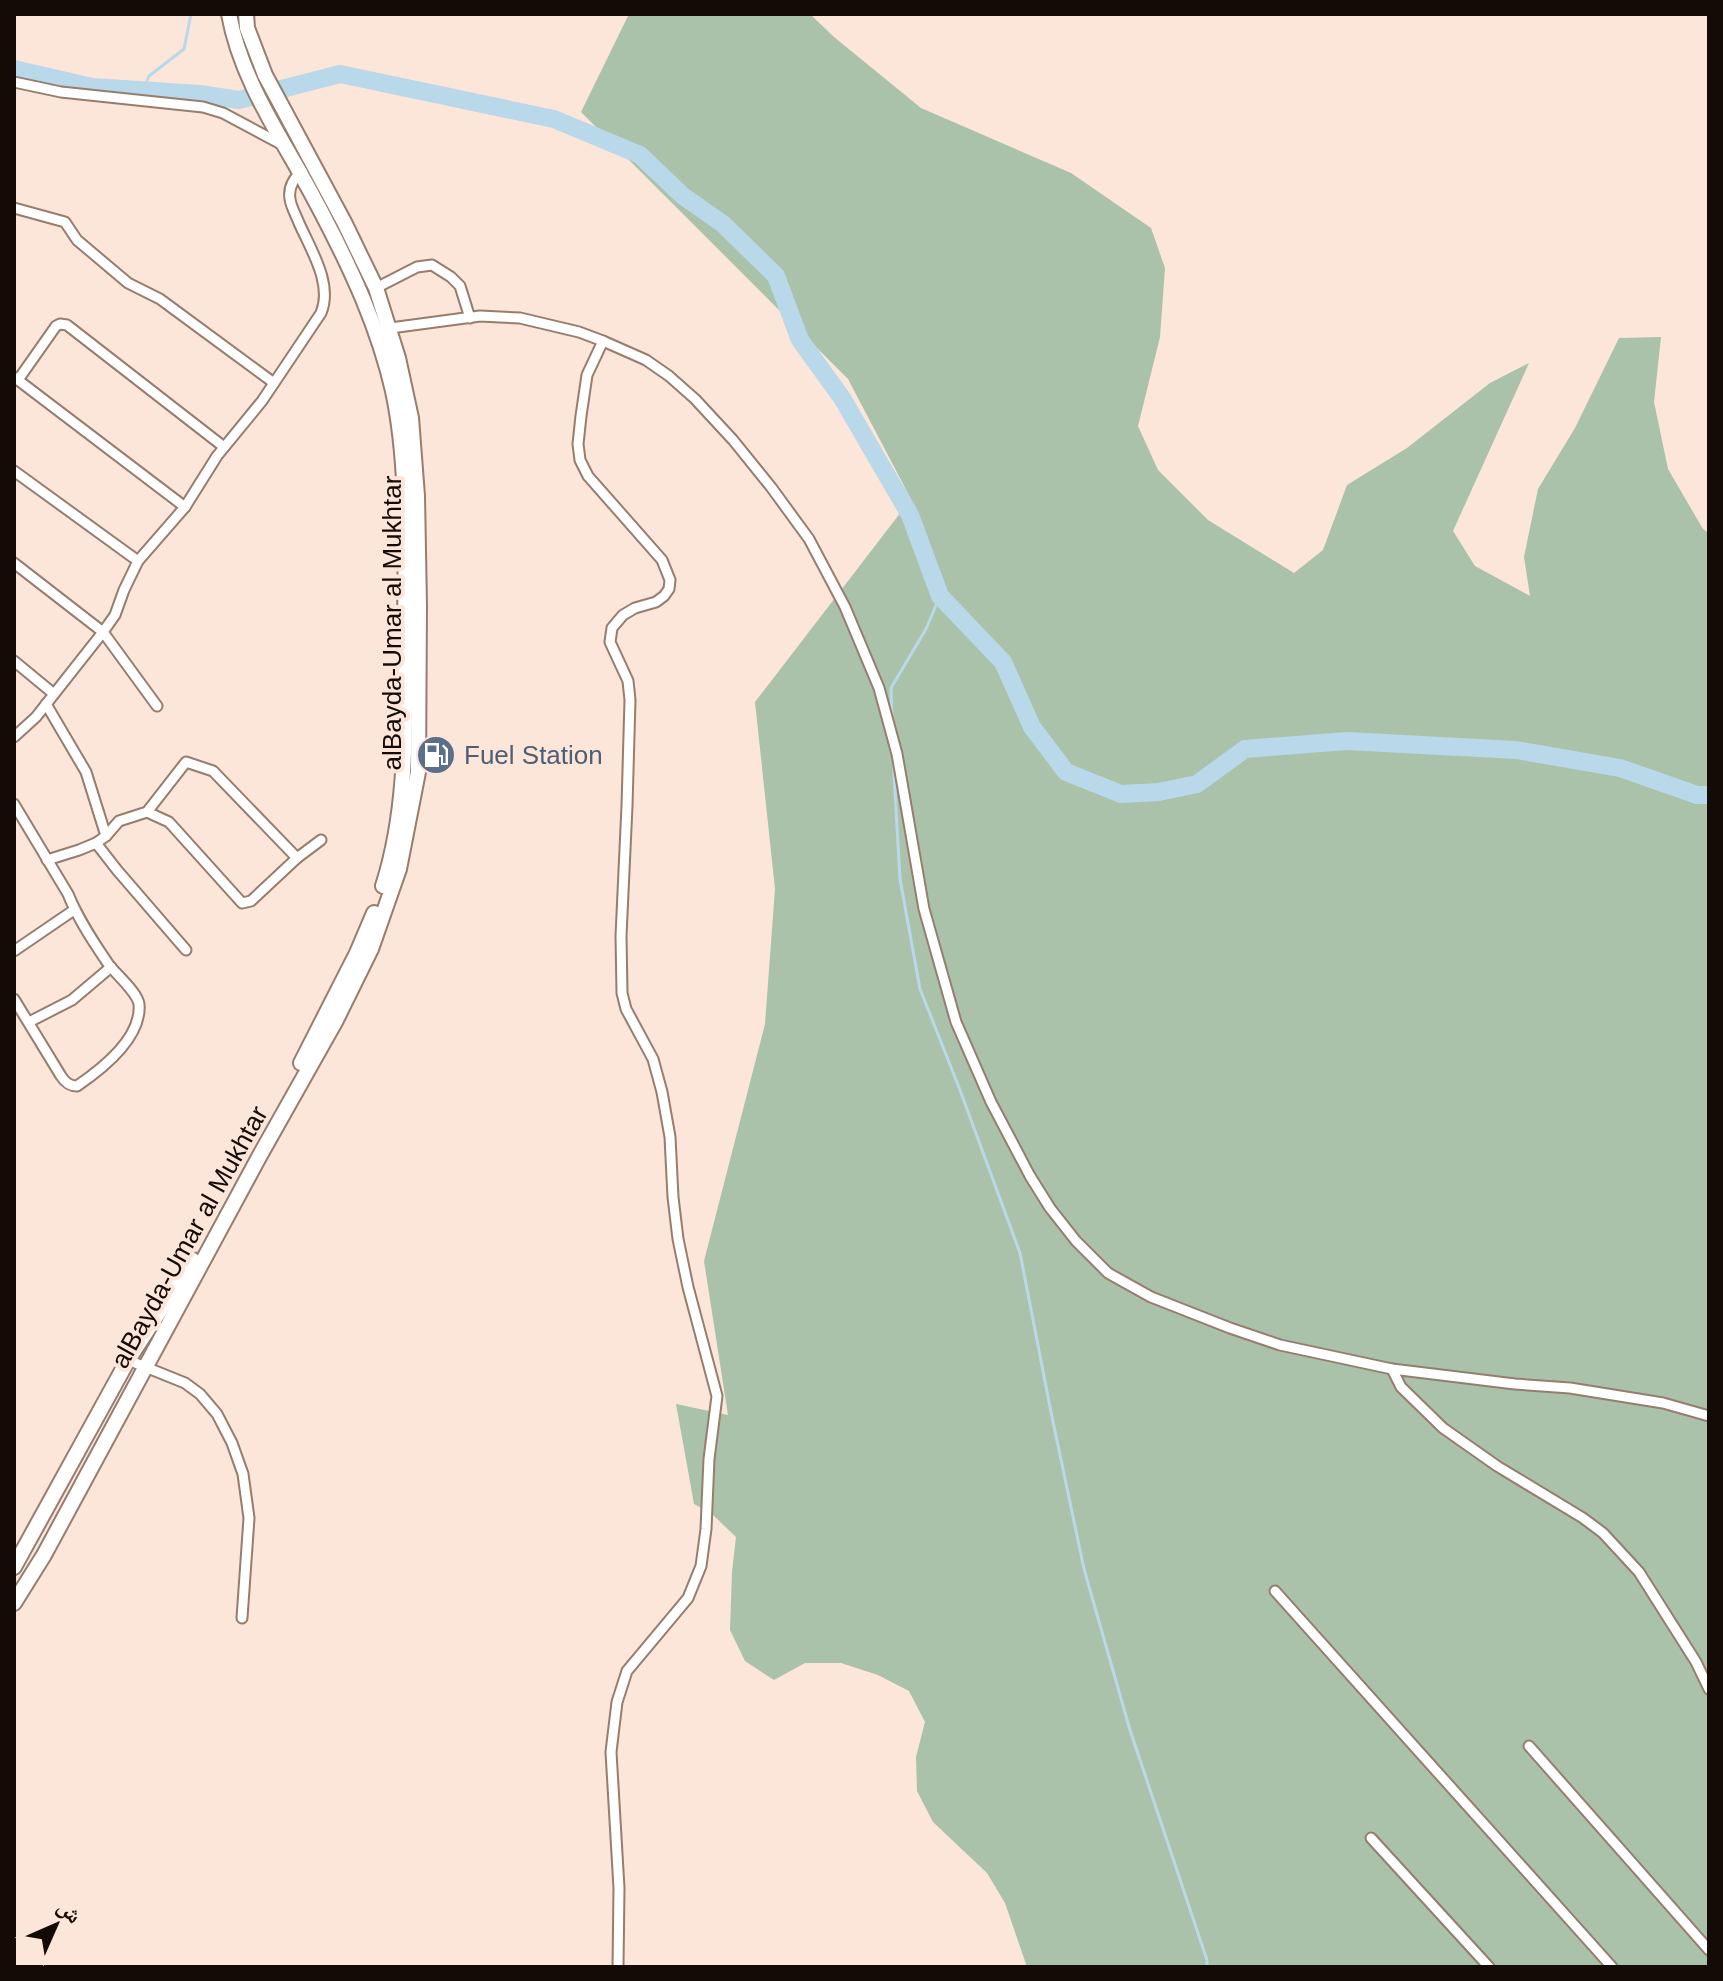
<svg xmlns="http://www.w3.org/2000/svg" width="1723" height="1981" font-family="Arial,'Noto Naskh Arabic',sans-serif">
<style>
.forest{fill:#aac2aa}
.lines{fill:none;stroke-linecap:round;stroke-linejoin:round}
.stream{stroke:#b9d8ea;stroke-width:3}
.river{stroke:#b9d8ea;stroke-width:18}
.minor-casing{stroke:#967d6e;stroke-width:13}
.secondary-casing{stroke:#967d6e;stroke-width:18}
.minor{stroke:#fff;stroke-width:9}
.secondary{stroke:#fff;stroke-width:14}
.labels{text-anchor:middle;stroke-width:8;stroke-linejoin:round;paint-order:stroke}
.street-label{font-size:26px;fill:#140b07;stroke:#fce5d9}
.service-label{font-size:26px;fill:#4e5e75;stroke:#fce5d9;text-anchor:start}
</style>
<rect width="100%" height="100%" fill="#fce5d9"/>
<polygon class="forest" points="629,14 810,14 834,37 921,108 1071,173 1151,228 1165,268 1160,337 1138,426 1158,470 1208,520 1294,573 1323,550 1347,485 1407,448 1490,383 1529,363 1453,531 1475,566 1530,596 1524,557 1538,489 1575,428 1619,338 1661,337 1654,402 1668,469 1703,529 1709,533 1709,1967 1027,1967 1005,1903 987,1873 933,1822 917,1791 916,1757 925,1722 909,1691 878,1675 841,1663 805,1663 774,1680 745,1661 730,1630 732,1572 736,1537 711,1513 694,1504 676,1404 728,1415 704,1261 765,1024 775,889 755,702 911,499 848,379 581,112"/>
<g class="lines">
<g class="stream">
<polyline points="137,90 146,83 149,76 184,49 191,14"/>
<polyline points="892,721 891,688 926,629 940,596"/>
<polyline points="893,756 900,879 920,989 960,1090 1020,1253 1051,1412 1084,1569 1130,1730 1207,1960 1207,1967"/>
</g>
<polyline class="river" points="14,69 92,87 200,94 239,100 340,74 554,119 640,155 683,196 723,224 776,276 800,340 842,398 910,515 940,596 1003,662 1032,727 1066,772 1121,794 1159,792 1197,784 1245,749 1347,741 1516,750 1620,768 1697,795 1709,795"/>
<defs>
<g id="minor">
<polyline points="14,82 61,92 203,107 223,113 281,144"/>
<polyline points="14,208 65,222 77,240 128,283 160,299 274,383"/>
<polyline points="376,288 417,267 432,265 451,277 460,286 470,318"/>
<polyline points="383,329 480,316 520,318 579,332 603,341 646,360 669,376 695,399 733,440 771,487 809,539 845,607 879,688 897,754 924,909 956,1022 991,1102 1030,1176 1050,1208 1076,1241 1108,1273 1151,1297 1230,1328 1280,1345 1392,1369 1515,1384 1570,1388 1663,1403 1709,1416"/>
<polyline points="603,341 587,375 581,416 578,444 580,460 588,476 662,560 670,580 669,589 664,596 656,602 635,608 623,615 612,628 610,642 628,681 630,700 627,806 621,936 622,993 626,1009 653,1059 662,1092 670,1137 673,1197 678,1239 688,1287 717,1396 709,1459 706,1529 701,1566 688,1598 627,1671 617,1702 611,1752 619,1888 618,1967"/>
<polyline points="14,377 185,507"/>
<polyline points="18,380 56,326 60,324 67,325 224,447"/>
<polyline points="14,471 138,561"/>
<polyline points="14,563 103,632 157,706"/>
<polyline points="14,661 54,694"/>
<polyline points="46,704 86,772 106,836"/>
<path d="M14,737L36,717L103,632L115,615L124,590L138,561L185,507L217,456L262,401L321,313C333,284 311,250 299,223C296,215 291,207 290,199C288,187 294,178 302,171"/>
<path d="M14,804L68,894C78,919 94,943 109,965C117,975 137,992 139,1004C142,1038 102,1069 77,1086C69,1086 65,1082 61,1076L14,999"/>
<polyline points="147,812 169,822 242,903 251,901 297,858 321,840"/>
<polyline points="96,843 117,870 186,950"/>
<polyline points="47,860 79,850 96,843 106,836 119,821 147,812 186,762 213,771 297,858"/>
<polyline points="14,951 74,910"/>
<polyline points="29,1022 72,1000 111,967"/>
<polyline points="128,1360 185,1383 200,1394 217,1414 232,1443 243,1474 249,1518 242,1618"/>
<polyline points="1392,1369 1401,1387 1443,1428 1497,1466 1583,1518 1603,1533 1639,1572 1696,1662 1709,1689"/>
<polyline points="1275,1591 1612,1967"/>
<polyline points="1529,1746 1709,1950"/>
<polyline points="1371,1838 1489,1967"/>
</g>
<g id="secondary">
<path d="M229,14C239,70 270,120 298,169C321,210 344,254 363,299C375,328 386,360 393,391C410,470 405,564 405,645C405,726 408,808 383,886"/>
<polyline points="301,1063 357,953 374,913"/>
<polyline points="14,1567 128,1360 193,1260"/>
<polyline points="14,1603 44,1555 259,1157 336,1020 371,949 399,869 418,772 419,605 417,496 411,418 398,358 376,288 344,222 265,75 247,28 246,14"/>
</g>
</defs>
<use href="#minor" class="minor-casing"/>
<use href="#secondary" class="secondary-casing"/>
<use href="#minor" class="minor"/>
<use href="#secondary" class="secondary"/>
</g>
<defs>
<symbol id="fuel-disc" viewBox="-11 -11 22 22"><circle r="9.5" fill="#5c6f8a" stroke="#fce5d9"/><path d="M-5.5-6h7V0h2V4h1.3V-2.5L3-4.5l.8-.8L6-3V5H2.5V1h-1V6h-7ZM-4.2-4.7v3.2H.2V-4.7Z" fill="#fff"/></symbol>
</defs>
<g fill-rule="evenodd">
<use href="#fuel-disc" x="414" y="733" width="44" height="44"/>
</g>
<g class="labels">
<g class="street-label">
<text transform="translate(392 623) rotate(-90)" y="9">alBayda-Umar al Mukhtar</text>
<text transform="translate(189 1237) rotate(-61)" y="9">alBayda-Umar al Mukhtar</text>
</g>
<g class="service-label">
<text x="464" y="764">Fuel Station</text>
</g>
</g>
<rect width="1723" height="1981" fill="none" stroke="#140b07" stroke-width="32"/>
<g transform="translate(56 1925) rotate(45)" stroke="#fce5d9" stroke-width="6" paint-order="stroke">
<path d="M0-6L14 30L0 20L-14 30Z" fill="#140b07"/>
<text y="-12" font-size="22" font-weight="bold" text-anchor="middle" fill="#140b07">ش</text>
</g>
</svg>
